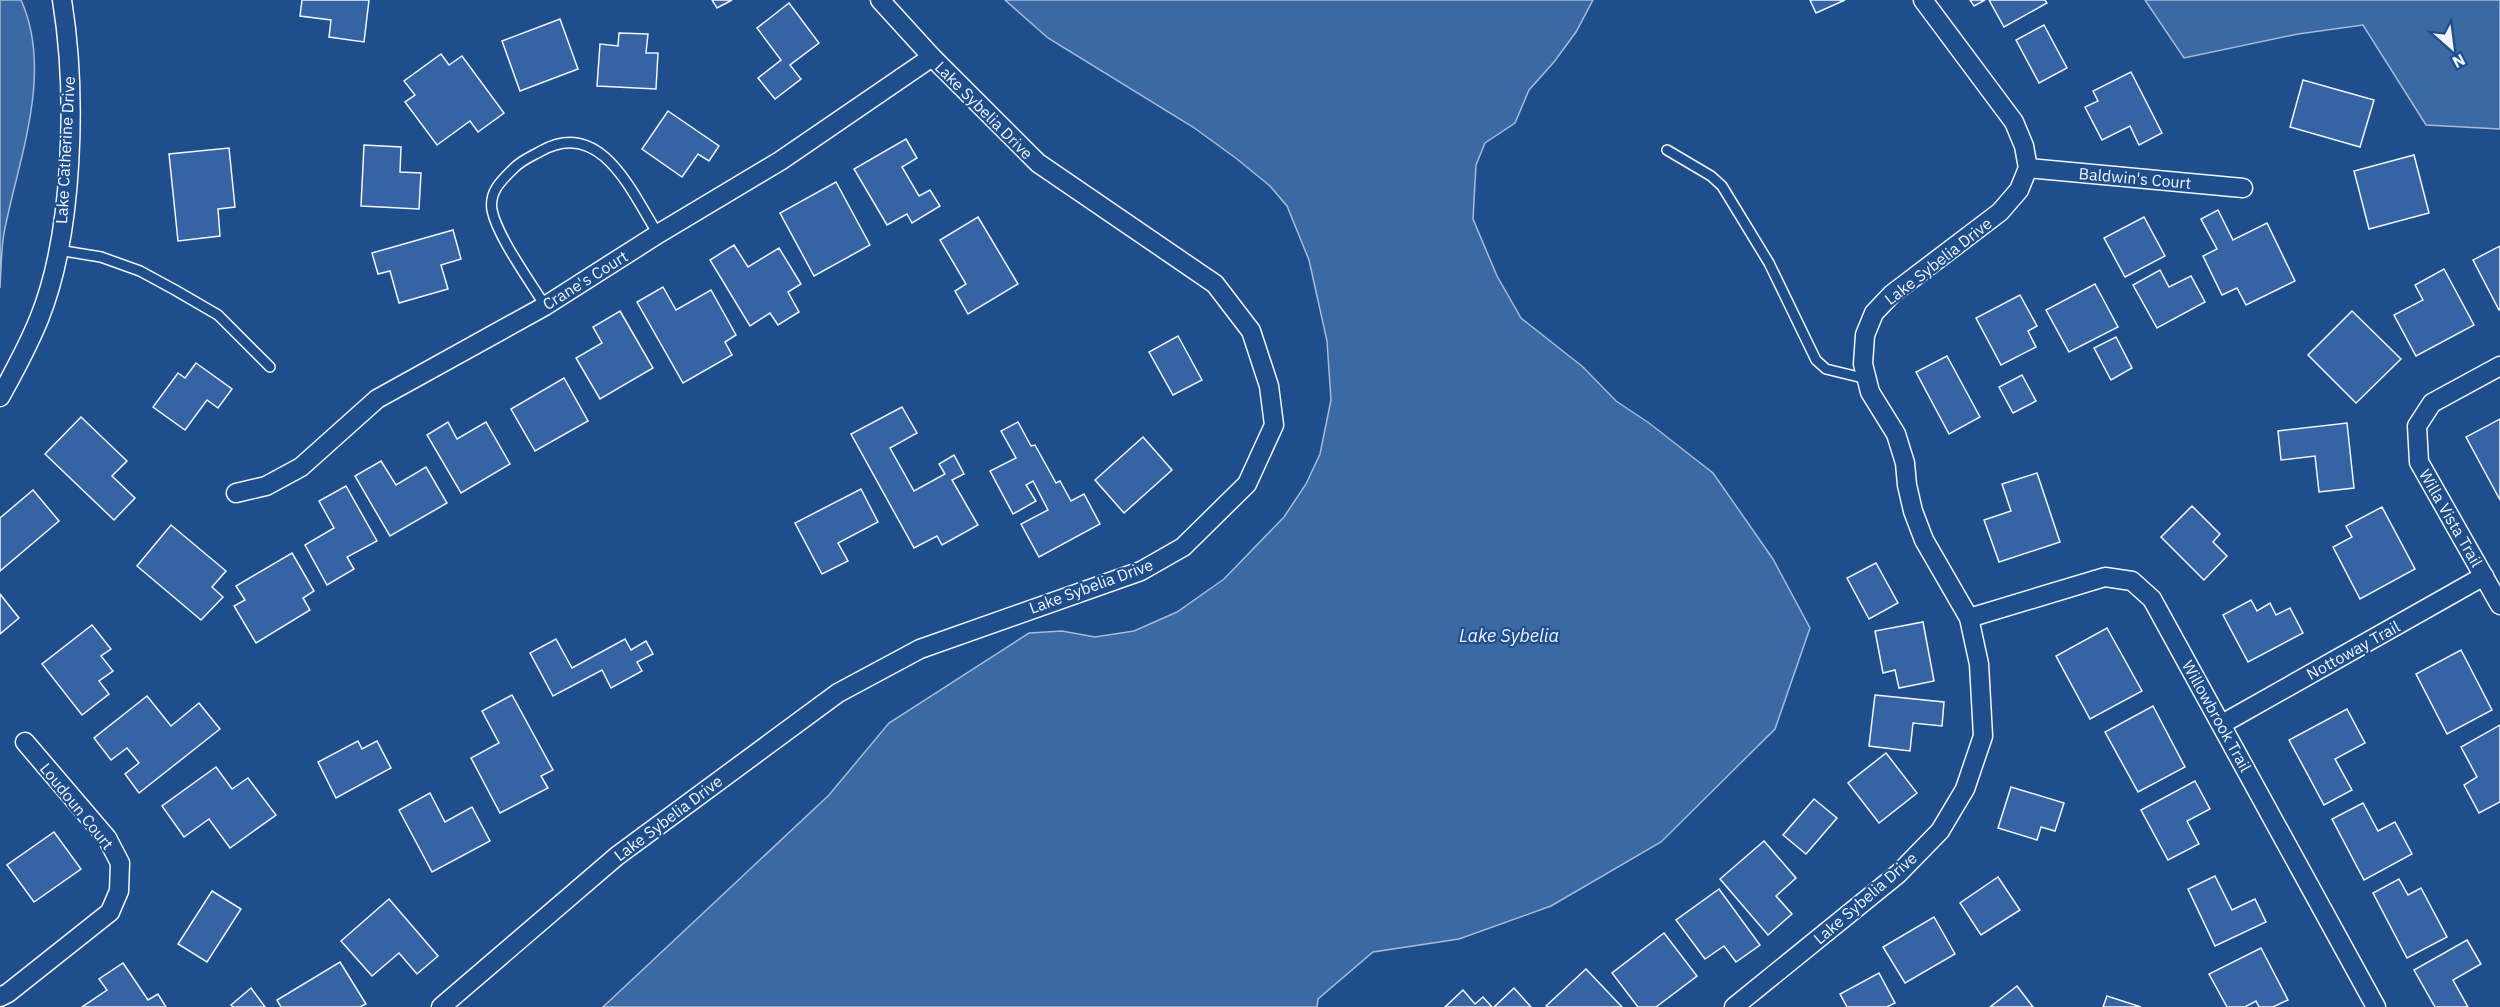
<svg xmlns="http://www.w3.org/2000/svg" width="2500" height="1007" font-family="'IBM Plex Sans',sans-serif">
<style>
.water{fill:#3b69a3;stroke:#a8bbd7;stroke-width:1.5}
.building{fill:#3563a3;stroke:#f2f6ff;stroke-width:1.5}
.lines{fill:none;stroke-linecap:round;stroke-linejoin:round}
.lane-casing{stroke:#f2f6ff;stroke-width:12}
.street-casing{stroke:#f2f6ff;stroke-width:21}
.lane{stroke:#1f4e8c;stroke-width:9}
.street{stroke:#1f4e8c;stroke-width:18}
.labels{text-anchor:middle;stroke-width:4.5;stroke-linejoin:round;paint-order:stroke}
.street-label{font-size:16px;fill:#f2f6ff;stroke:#1f4e8c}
.water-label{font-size:18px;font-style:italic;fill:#f2f6ff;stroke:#1f4e8c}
</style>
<rect width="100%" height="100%" fill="#1f4e8c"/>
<g class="water">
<path d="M0,0H21C54,73 18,160 4,233C1,251 1,270 0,288Z"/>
<polygon points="1005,0 1593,0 1576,32 1554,62 1529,90 1515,123 1485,143 1476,165 1473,219 1497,276 1521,318 1583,367 1616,401 1649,423 1713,473 1773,559 1810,628 1775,729 1661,842 1551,906 1459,939 1373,952 1318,999 1317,1007 603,1007 829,795 889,723 1029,633 1062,631 1095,637 1134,631 1177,612 1224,579 1284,517 1306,484 1320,454 1331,400 1327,341 1309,260 1287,206 1270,186 1237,159 1193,127 1048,38"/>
<polygon points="2145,0 2500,0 2500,129 2426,125 2363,25 2298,34 2184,58"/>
</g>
<g class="building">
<polygon points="302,0 369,0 364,42 329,37 331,20 300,16"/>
<polygon points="712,0 732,0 717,8"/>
<polygon points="1810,0 1845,0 1816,13"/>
<polygon points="1970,0 1985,0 1974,6"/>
<polygon points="1989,0 2045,0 2047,3 2004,27"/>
<polygon points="789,3 819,43 790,65 801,79 775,99 758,78 781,60 757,28"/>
<polygon points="560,19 578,69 520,91 502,41"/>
<polygon points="2044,25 2067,68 2039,83 2016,40"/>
<polygon points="619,33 648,34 646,53 658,53 656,89 597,86 600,44 618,46"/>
<polygon points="441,54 449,65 462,56 504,113 478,132 470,121 437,145 405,102 415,95 404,81"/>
<polygon points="2131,72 2162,133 2139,145 2130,126 2102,140 2085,107 2098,101 2093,91"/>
<polygon points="2303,80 2374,100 2360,147 2290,127"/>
<polygon points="668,111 719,146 709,161 698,154 682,177 642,149"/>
<polygon points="906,139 917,158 902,167 919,196 930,190 940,206 912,223 907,214 887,225 854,169"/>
<polygon points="364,145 401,147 400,172 421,173 419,209 361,206"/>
<polygon points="229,148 235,207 218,209 220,236 178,241 169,154"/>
<polygon points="2414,155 2429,213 2369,229 2354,171"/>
<polygon points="836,182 870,245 814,276 780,213"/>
<polygon points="2218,210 2233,240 2267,223 2295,281 2246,305 2237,288 2222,295 2203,256 2217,249 2201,219"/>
<polygon points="978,217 1018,284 968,314 955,291 966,284 940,240"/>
<polygon points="2144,217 2165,256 2125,277 2104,238"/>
<polygon points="453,230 461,259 441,265 448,289 399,303 390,271 378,274 372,253"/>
<polygon points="734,245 748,267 779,248 801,284 788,292 799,312 778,325 770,313 750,326 710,260"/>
<polygon points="2500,246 2500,310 2499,310 2473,260"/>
<polygon points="2444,269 2474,325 2416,356 2394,315 2423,300 2415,285"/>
<polygon points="2160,270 2169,287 2191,276 2205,302 2157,328 2133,285"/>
<polygon points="2095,284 2118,327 2069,352 2046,310"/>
<polygon points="663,287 676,310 711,290 736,335 725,342 732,355 683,383 637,302"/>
<polygon points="2020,295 2037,326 2028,331 2036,347 2001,365 1976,318"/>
<polygon points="620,311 653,368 600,399 576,358 602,343 593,327"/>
<polygon points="2352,311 2401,359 2356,403 2308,355"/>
<polygon points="1178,336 1202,380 1173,395 1149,352"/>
<polygon points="2116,337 2132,368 2111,380 2094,348"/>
<polygon points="1947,356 1980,417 1949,434 1916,372"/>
<polygon points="196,363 232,389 218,408 207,400 185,430 153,407 178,373 185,378"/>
<polygon points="2022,375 2036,401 2013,413 1999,387"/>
<polygon points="564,378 588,421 535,451 511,409"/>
<polygon points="902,407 917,433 890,448 914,491 945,474 939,464 954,455 964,474 952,480 978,525 942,545 937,536 914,548 851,434"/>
<polygon points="81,417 127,461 112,476 135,498 114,520 45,454"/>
<polygon points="2500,419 2500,500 2466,437"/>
<polygon points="448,422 457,439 486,422 510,464 461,493 427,435"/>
<polygon points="1018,422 1031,446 1035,445 1056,483 1060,481 1071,501 1084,494 1100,524 1039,557 1021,524 1048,510 1033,481 1026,485 1036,501 1013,514 990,471 1016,458 1001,431"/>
<polygon points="2347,423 2354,488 2319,492 2315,456 2281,460 2278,431"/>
<polygon points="1143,437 1172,470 1124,513 1095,480"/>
<polygon points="381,461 396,485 426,467 447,503 390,536 355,476"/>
<polygon points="2037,473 2060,542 1999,562 1984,520 2011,511 2002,484"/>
<polygon points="346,486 377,541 347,557 354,569 327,585 305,545 334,528 319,501"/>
<polygon points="861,489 878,522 838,543 848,561 822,574 795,523"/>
<polygon points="33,490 59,521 0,571 0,518"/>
<polygon points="2192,506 2220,534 2213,542 2227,556 2204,580 2161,537"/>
<polygon points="2382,507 2415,569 2360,599 2333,547 2352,537 2346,526"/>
<polygon points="171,525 226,571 212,587 223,597 201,620 137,566"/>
<polygon points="292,553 314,591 303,598 310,610 256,643 234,606 245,600 236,586"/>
<polygon points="1876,563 1898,603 1869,619 1847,578"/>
<polygon points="0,594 19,618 0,634"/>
<polygon points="2251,600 2257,611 2270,603 2276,615 2290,608 2303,633 2248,662 2223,615"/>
<polygon points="1923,622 1934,681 1899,688 1895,670 1883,673 1875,631"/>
<polygon points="92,625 111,649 101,656 113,671 99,681 109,694 82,715 42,664"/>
<polygon points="2107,628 2142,691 2090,719 2056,656"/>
<polygon points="556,639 572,668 625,639 631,650 646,641 653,654 637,662 642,671 611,688 602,670 553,696 530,653"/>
<polygon points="2461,650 2492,710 2447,734 2416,674"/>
<polygon points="512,695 553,770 541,776 548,788 500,813 471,758 499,743 482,711"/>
<polygon points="1875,695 1944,702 1942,726 1913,723 1910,751 1869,746"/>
<polygon points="147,696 171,726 199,703 220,729 139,793 125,774 139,763 127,748 111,760 94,738"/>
<polygon points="2153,706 2185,767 2138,792 2105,732"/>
<polygon points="2347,709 2365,743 2335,759 2352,790 2324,805 2289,740"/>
<polygon points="2500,725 2500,802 2479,813 2464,785 2477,777 2461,747"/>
<polygon points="358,741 362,749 377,741 391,768 336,798 318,762"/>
<polygon points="1886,753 1917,793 1879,823 1848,783"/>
<polygon points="216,767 232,789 248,778 276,815 230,848 209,819 184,837 162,806"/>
<polygon points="2195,781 2210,809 2187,821 2199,844 2168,860 2141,810"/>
<polygon points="2011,787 2064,803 2055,831 2041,827 2037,840 1998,828"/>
<polygon points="430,793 445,822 472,807 490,841 432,872 399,810"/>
<polygon points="1814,799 1837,818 1806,854 1783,835"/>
<polygon points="2363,803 2378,831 2395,822 2412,854 2364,880 2332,819"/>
<polygon points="54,832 81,869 34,902 7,865"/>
<polygon points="1764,841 1796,878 1776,896 1792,914 1768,935 1720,879"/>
<polygon points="2215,876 2232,910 2255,899 2266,922 2215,946 2188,889"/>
<polygon points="1998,877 2020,910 1981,935 1960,903"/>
<polygon points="2399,879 2408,895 2421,888 2447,937 2407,958 2373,893"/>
<polygon points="1719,889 1760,945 1736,962 1724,946 1705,959 1676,920"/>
<polygon points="212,891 241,909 207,962 178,944"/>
<polygon points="389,899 438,956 417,974 399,953 372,976 341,941"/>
<polygon points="1934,917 1955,954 1905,983 1883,947"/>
<polygon points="1664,933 1697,976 1656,1007 1638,1007 1612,973"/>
<polygon points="2467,940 2481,964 2453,980 2468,1007 2435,1007 2414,970"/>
<polygon points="2261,948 2288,1000 2273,1007 2259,1007 2256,1001 2245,1007 2227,1007 2209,974"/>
<polygon points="340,962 366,1004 360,1007 281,1007 277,1000"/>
<polygon points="123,963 148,1000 158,994 166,1007 82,1007 107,990 99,979"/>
<polygon points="1586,969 1622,1007 1547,1007 1546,1006"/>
<polygon points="1879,973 1895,1003 1887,1007 1847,1007 1840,994"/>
<polygon points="2017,986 2033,1007 1990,1007"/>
<polygon points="251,988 265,1007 233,1007 231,1005"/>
<polygon points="1514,988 1531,1007 1494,1007"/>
<polygon points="1463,990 1475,1004 1483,997 1492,1007 1445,1007"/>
<polygon points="2107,996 2141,1007 2103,1007"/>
</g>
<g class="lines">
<defs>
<g id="lane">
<polyline points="1667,150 1711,176 1722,186 1769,263 1816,360 1826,369 1867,379"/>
<polyline points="58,250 101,257 140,271 175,290 218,315 270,367"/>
<path d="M545,306C530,281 497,236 492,210C489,191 502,180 514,168C522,160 532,156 541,151C601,117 632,193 658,234"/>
</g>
<g id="street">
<polyline points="2028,168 2243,188"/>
<polyline points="2500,366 2432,403 2417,426 2419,462 2500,605"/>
<path d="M0,397C14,372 28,346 39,319C74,233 77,92 62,0"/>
<polyline points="236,493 266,486 301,467 377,399 545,306 658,234 780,161 932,57"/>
<polyline points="1969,618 2105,577 2132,581 2152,599 2376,1007"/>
<polyline points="2222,724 2484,576"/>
<polyline points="0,997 8,993 110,912 119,891 120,863 107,838 25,742"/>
<polyline points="441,1007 617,856 838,693 920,649 1141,571 1183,547 1247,484 1274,425 1269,386 1251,331 1215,284 1038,163 932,57 880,0"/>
<polyline points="1734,1007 1898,874 1940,831 1965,789 1983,736 1979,664 1969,618 1924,540 1913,511 1907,485 1905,463 1896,434 1870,392 1863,364 1865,335 1874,313 1892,294 2000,212 2019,190 2028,168 2024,146 2014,122 1923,0"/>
</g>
</defs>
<use href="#lane" class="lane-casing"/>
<use href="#street" class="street-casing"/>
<use href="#lane" class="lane"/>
<use href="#street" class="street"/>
</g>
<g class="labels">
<g class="street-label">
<text transform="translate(984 110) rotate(45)" y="6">Lake Sybelia Drive</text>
<text transform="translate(65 150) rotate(-87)" y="6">Lake Catherine Drive</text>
<text transform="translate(2135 178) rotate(5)" y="6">Baldwin's Court</text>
<text transform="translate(1938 261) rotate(-38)" y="6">Lake Sybelia Drive</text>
<text transform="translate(585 280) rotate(-32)" y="6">Crane's Court</text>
<text transform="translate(2451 518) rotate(60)" y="6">Willa Vista Trail</text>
<text transform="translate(1091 586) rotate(-20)" y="6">Lake Sybelia Drive</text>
<text transform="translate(2353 650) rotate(-29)" y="6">Nottoway Trail</text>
<text transform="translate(2217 716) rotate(61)" y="6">Willowbrook Trail</text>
<text transform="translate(77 806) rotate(51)" y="6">Loudoun Court</text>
<text transform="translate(668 818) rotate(-37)" y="6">Lake Sybelia Drive</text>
<text transform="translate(1865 898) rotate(-41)" y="6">Lake Sybelia Drive</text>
</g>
<g class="water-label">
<text x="1509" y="642">Lake Sybelia</text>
</g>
</g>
<g transform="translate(2452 48) rotate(152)" stroke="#1f4e8c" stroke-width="4.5" paint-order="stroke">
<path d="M0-4.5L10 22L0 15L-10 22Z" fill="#f2f6ff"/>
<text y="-9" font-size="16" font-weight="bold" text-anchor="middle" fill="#f2f6ff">N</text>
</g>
</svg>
